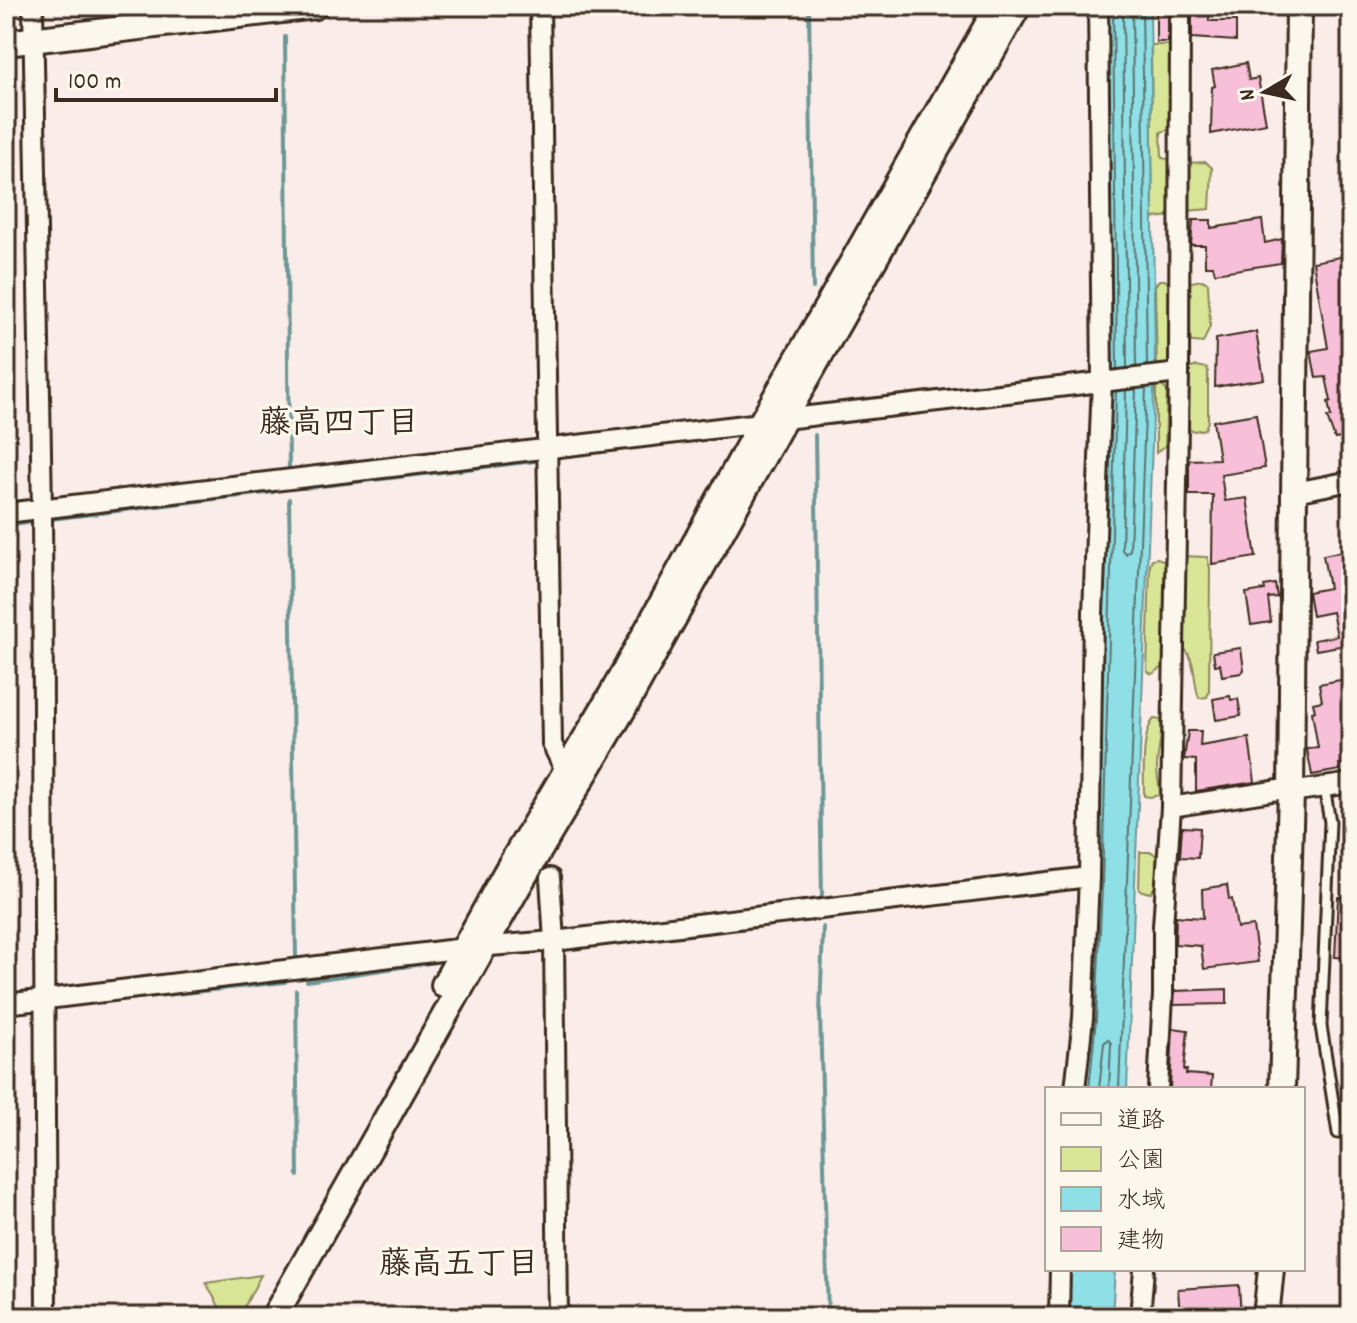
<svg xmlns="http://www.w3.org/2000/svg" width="1357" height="1323" font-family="Dekko,'Klee One',sans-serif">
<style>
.green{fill:#d9e597;stroke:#8a885a;stroke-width:2}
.water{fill:#8edfe6;stroke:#6d9796;stroke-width:2}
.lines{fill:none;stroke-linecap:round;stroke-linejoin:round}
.shore{stroke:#5c726e;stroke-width:2}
.stream{stroke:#6d9796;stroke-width:4}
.building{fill:#f7c0d8;stroke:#3b2a1e;stroke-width:2}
.lane-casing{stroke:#3b2a1e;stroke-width:15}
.street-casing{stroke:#3b2a1e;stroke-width:24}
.secondary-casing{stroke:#3b2a1e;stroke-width:30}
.lane{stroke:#fbf7ec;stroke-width:9}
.street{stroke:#fbf7ec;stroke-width:18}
.secondary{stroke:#fbf7ec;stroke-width:24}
.labels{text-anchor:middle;stroke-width:7;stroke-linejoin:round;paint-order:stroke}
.neighbourhood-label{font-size:32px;font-weight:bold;fill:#3b2a1e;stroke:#fbf7ec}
</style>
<rect width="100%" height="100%" fill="#faece8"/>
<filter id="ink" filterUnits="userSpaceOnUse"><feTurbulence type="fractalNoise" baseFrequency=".0125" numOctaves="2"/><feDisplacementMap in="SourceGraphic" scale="16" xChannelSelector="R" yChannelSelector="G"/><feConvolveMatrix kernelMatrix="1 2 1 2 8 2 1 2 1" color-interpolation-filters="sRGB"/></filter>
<g filter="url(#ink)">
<g class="green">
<polygon points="1151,45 1167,45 1174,50 1172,129 1161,132 1162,158 1172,160 1173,216 1153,218"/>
<polygon points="1206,162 1212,168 1210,209 1186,211 1187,163"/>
<polygon points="1159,280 1165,280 1171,286 1174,359 1168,366 1157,367 1155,286"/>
<polygon points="1202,280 1208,283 1210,326 1203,343 1185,341 1186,283"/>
<polygon points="1197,366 1207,368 1208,372 1208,421 1205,429 1194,431 1188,429 1183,419 1185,370"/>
<polygon points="1160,384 1167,391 1165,446 1156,453 1156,387"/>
<path d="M1181,556L1207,557L1210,568L1209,692L1207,697L1199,698C1192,679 1198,656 1178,643Z"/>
<polygon points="1157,558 1163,560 1166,566 1165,666 1152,674 1147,671 1150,564 1152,559"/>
<path d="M1154,719L1161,720C1163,737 1157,751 1157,768C1157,777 1160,785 1160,795L1150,797L1144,796C1144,776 1141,733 1154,719Z"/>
<polygon points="1140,852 1152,852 1159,858 1156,886 1150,893 1139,890"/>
<polygon points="261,1275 239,1317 225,1317 206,1283"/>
</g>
<g class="water">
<polygon points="1105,6 1150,6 1155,365 1127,1089 1081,1089"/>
<polygon points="1069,1269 1115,1269 1112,1317 1066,1317"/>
</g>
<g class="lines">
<g class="shore">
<polyline points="1113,6 1117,369"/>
<polyline points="1123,6 1127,368"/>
<polyline points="1132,6 1136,367"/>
<polyline points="1142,6 1147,366"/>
<polyline points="1126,390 1122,550 1126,554 1130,550 1136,389"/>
<polyline points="1089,1089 1096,1019 1102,886 1116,391"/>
<polyline points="1099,1089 1104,1043 1108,1039 1111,1043 1109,1089"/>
<polyline points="1119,1089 1146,388"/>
</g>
<g class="stream">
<polyline points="809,6 813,288"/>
<polyline points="285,37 289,471"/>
<polyline points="827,424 947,409"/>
<polyline points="815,435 822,899"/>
<polyline points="304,488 535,461"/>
<polyline points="289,499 296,958"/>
<polyline points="51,519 274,492"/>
<polyline points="6,525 29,522"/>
<polyline points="877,911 1076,888"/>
<polyline points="823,927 820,1013 828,1317"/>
<polyline points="307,981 436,962"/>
<polyline points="296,990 298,1176"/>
<polyline points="55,1007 285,982"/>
</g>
</g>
<g class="building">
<polygon points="1192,9 1209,9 1209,21 1236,21 1236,41 1192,38"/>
<rect x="1156" y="13" width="12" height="29"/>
<polygon points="1246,63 1249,80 1258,78 1266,123 1211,134 1212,87 1215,86 1212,70"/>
<polygon points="1193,220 1211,220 1211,228 1262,220 1265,243 1282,239 1281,263 1215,273 1213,266 1205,266 1205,245 1191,245"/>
<polygon points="1351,255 1351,341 1342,343 1348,376 1351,376 1351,436 1335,439 1327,417 1331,417 1328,402 1331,401 1326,377 1316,378 1311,351 1328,348 1313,262"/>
<polygon points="1256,332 1264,379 1215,387 1216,339"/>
<polygon points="1256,414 1265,468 1221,475 1225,501 1247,498 1256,557 1212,564 1213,495 1189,495 1189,460 1219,459 1213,421"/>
<polygon points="1351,550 1351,644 1316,650 1314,640 1337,636 1332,612 1312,616 1308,592 1329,588 1323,555"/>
<polygon points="1275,584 1277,597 1268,598 1271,622 1251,625 1246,593 1265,590 1264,586"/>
<polygon points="1241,648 1244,670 1241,673 1222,676 1220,664 1215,665 1213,652"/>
<polygon points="1351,678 1351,762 1339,764 1340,770 1312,775 1307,749 1318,748 1312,712 1315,711 1313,703 1322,701 1319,684"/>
<polygon points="1230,696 1231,700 1238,699 1241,716 1216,720 1213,699"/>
<polygon points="1188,731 1201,731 1200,746 1249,738 1255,782 1196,791 1196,760 1184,759"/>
<polygon points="1182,827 1200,828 1198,858 1180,857"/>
<polygon points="1227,885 1229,899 1232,899 1237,928 1253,926 1258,962 1204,969 1201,946 1175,944 1176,916 1203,918 1202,889"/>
<polygon points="1338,897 1351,898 1351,958 1335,957"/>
<polygon points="1227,989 1227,1004 1174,1005 1175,991"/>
<polygon points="1173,1028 1188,1030 1184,1070 1187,1070 1186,1074 1212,1076 1211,1089 1170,1089"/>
<polygon points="1239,1285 1241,1317 1180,1317 1178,1289"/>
</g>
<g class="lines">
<defs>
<polyline id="lane" points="1324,787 1330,822 1321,1026 1338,1133"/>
<g id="street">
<polyline points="33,6 42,509 46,1317"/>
<polyline points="540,6 552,744 566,772"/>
<polyline points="784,419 1179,373"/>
<polyline points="1295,492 1351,481"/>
<polyline points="6,513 761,423"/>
<polyline points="1291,792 1351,783"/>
<polyline points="1171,807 1291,788"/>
<polyline points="550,878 554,941 558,1317"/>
<polyline points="6,1004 465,948 554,941 1089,877"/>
<polyline points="1075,1089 1083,1018 1089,877 1093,613 1102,380 1098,6"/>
<polyline points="1158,1089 1163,995 1163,926 1171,807 1179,373 1180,6"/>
<polyline points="1059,1317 1060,1269"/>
<polyline points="1140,1317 1144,1269"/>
</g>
<g id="secondary">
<polyline points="6,43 315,6"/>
<polyline points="444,985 505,874 613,692 761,423 998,6"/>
<polyline points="1282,1089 1291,792 1299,6"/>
<polyline points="274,1317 520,883 628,701 784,419 1018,6"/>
<polyline points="1266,1317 1271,1269"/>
</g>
</defs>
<use href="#lane" class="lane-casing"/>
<use href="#street" class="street-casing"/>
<use href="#secondary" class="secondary-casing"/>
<use href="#lane" class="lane"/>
<use href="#street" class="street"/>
<use href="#secondary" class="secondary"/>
</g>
</g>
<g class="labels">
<g class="neighbourhood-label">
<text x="339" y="432">藤高四丁目</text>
<text x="459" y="1273">藤高五丁目</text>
</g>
</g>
<rect width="1357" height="1323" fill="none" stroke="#fbf7ec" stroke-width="32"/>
<rect x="16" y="16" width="1325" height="1291" fill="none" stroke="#3b2a1e" stroke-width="3" filter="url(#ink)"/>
<rect x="1045" y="1087" width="260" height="184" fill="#fbf7ec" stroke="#aea59a" stroke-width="2"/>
<rect x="1061" y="1113" width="40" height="12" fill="#fbf7ec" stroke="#aea59a" stroke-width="2"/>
<text x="1117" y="1127" font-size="24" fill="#3b2a1e">道路</text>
<rect x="1061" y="1147" width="40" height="24" fill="#d9e597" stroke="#aea59a" stroke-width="2"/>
<text x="1117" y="1167" font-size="24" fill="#3b2a1e">公園</text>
<rect x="1061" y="1187" width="40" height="24" fill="#8edfe6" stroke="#aea59a" stroke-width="2"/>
<text x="1117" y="1207" font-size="24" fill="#3b2a1e">水域</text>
<rect x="1061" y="1227" width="40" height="24" fill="#f7c0d8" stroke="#aea59a" stroke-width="2"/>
<text x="1117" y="1247" font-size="24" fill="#3b2a1e">建物</text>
<g transform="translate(1265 92) rotate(261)" stroke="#fbf7ec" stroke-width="6" paint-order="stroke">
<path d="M0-6L14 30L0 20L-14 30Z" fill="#3b2a1e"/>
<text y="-12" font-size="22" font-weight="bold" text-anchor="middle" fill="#3b2a1e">N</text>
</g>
<path d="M56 88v12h220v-12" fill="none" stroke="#3b2a1e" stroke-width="4"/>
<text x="68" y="88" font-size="24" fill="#3b2a1e" stroke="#fbf7ec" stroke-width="6" paint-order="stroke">100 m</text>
</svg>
